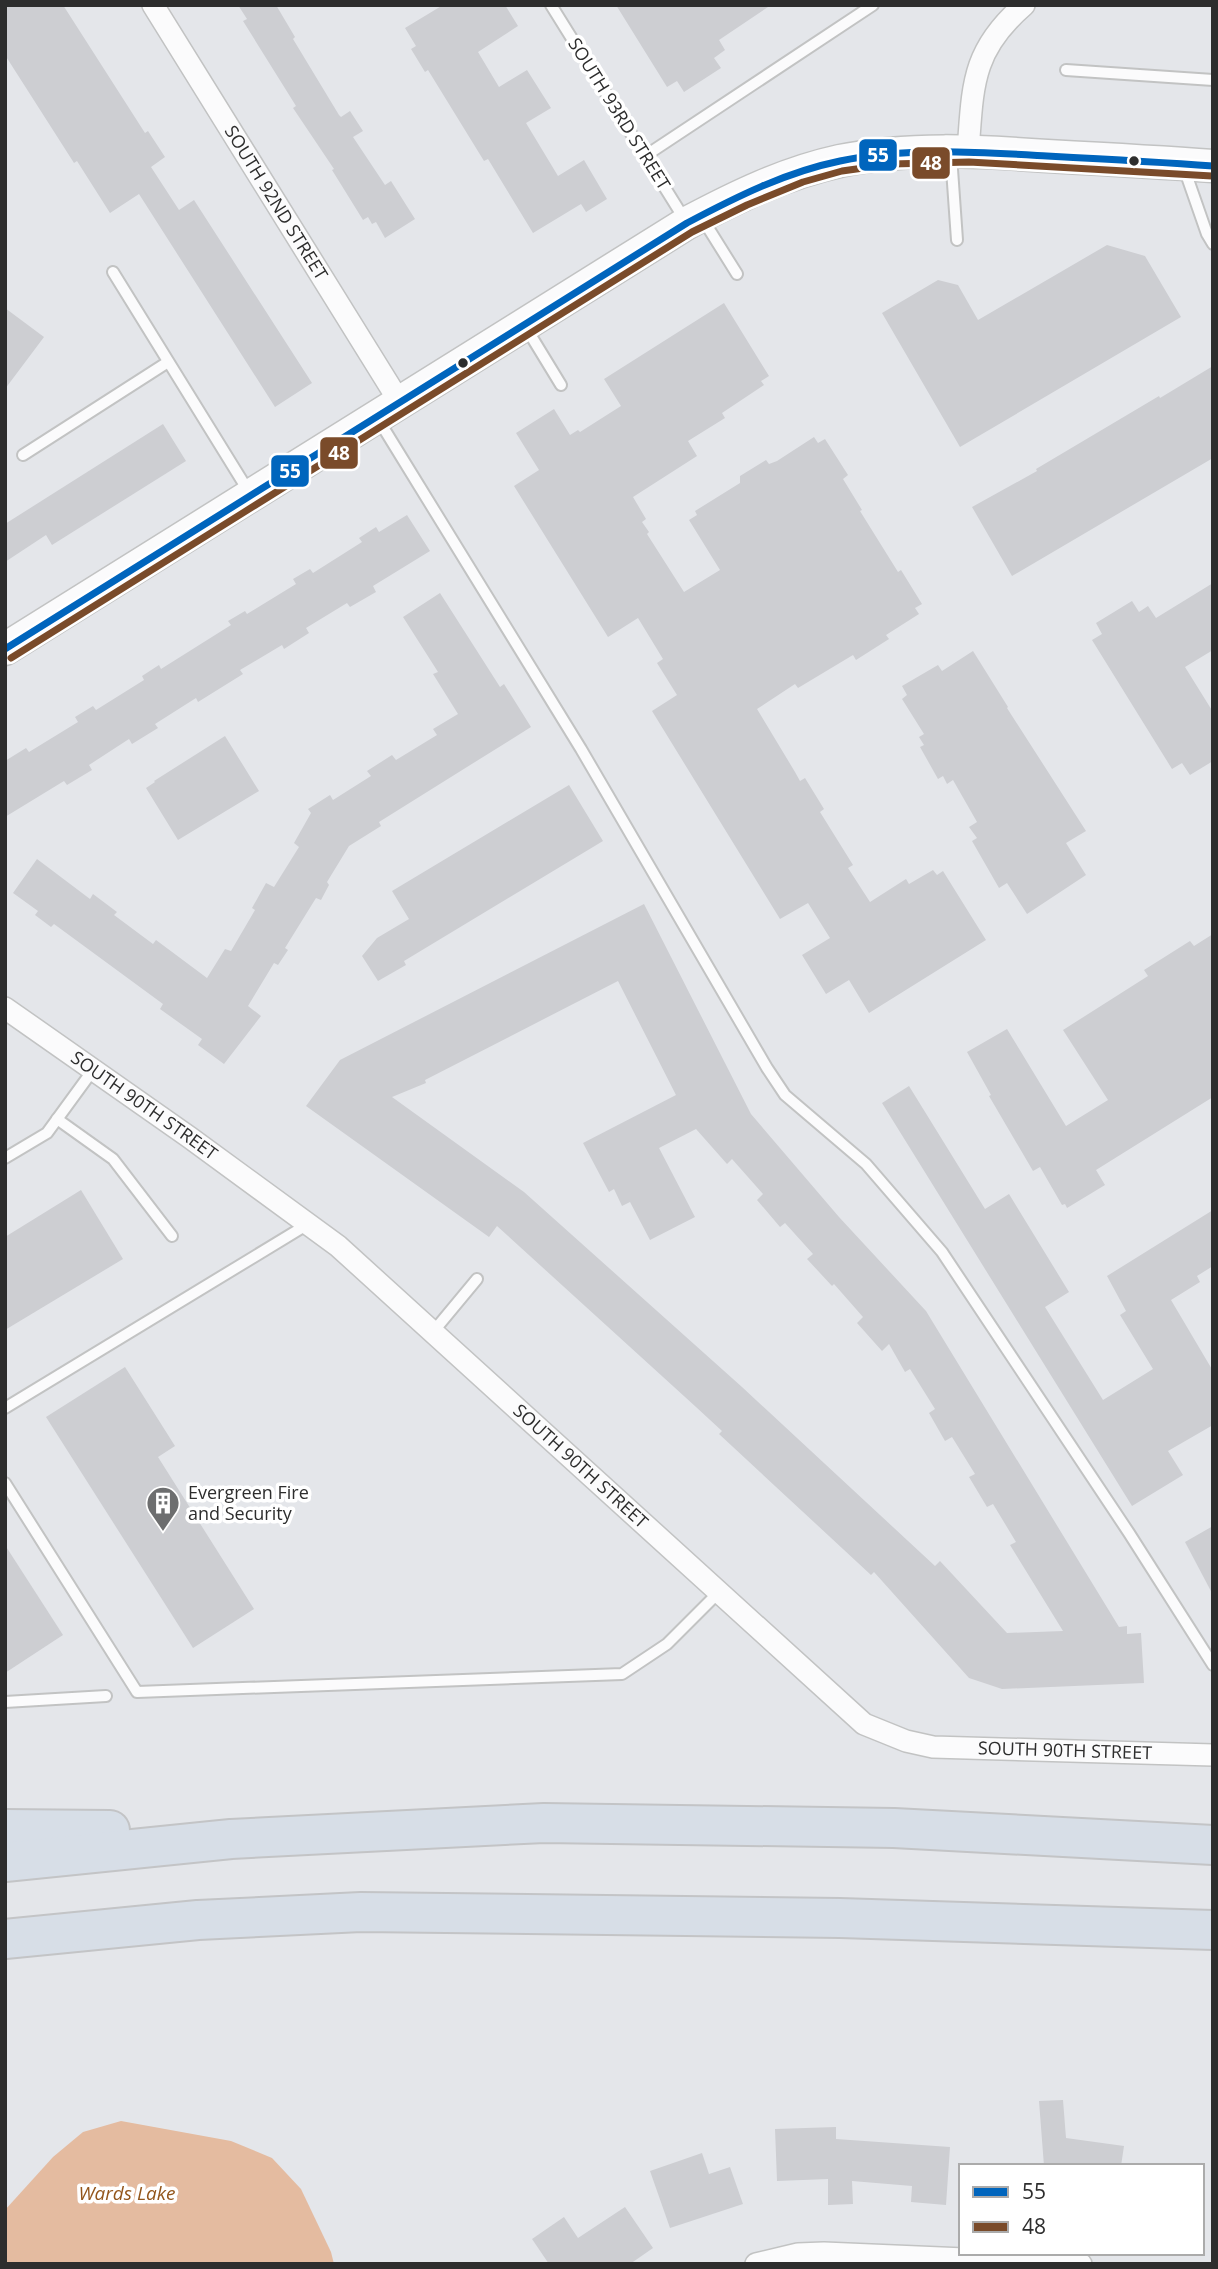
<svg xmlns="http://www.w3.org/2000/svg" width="1218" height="2269" font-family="'Open Sans',sans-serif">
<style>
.water{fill:#e4bba0}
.building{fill:#cdced2;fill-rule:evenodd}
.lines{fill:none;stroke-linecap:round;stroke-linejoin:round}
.lane-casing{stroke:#c2c3c3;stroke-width:14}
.street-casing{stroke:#c2c3c3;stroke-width:24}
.secondary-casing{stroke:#c2c3c3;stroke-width:35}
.highway-casing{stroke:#c3c4c6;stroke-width:42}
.lane{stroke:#fbfbfc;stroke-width:10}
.street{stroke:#fbfbfc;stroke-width:21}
.secondary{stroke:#fbfbfc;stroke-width:32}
.highway{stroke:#d7dee7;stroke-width:38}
.bus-1-casing{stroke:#fff;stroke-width:12}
.bus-2-casing{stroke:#fff;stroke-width:12}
.bus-1{stroke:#0065bd;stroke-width:7}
.bus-2{stroke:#7a4b2a;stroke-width:7}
.bus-dot{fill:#2d2d2d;stroke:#fff;stroke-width:2.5}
.labels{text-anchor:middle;stroke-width:7;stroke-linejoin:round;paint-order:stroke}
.street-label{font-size:18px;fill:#2d2d2d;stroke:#fff}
.poi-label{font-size:18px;fill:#2d2d2d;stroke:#fff;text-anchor:start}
.water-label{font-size:19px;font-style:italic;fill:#93561b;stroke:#fff}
.line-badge{stroke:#fff;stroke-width:2.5}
.badge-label{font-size:19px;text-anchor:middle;font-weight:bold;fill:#fff}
</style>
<rect width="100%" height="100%" fill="#e4e6ea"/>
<polygon class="water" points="121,2121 231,2141 272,2158 301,2189 331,2252 334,2264 5,2264 5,2210 53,2157 83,2132"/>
<g class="building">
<polygon points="5,5 63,5 145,133 148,131 165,157 151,167 179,210 194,200 312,383 275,407 139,194 110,213 77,161 74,163 5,55"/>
<polygon points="238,5 276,5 295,37 293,39 339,115 341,117 350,111 363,131 353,137 385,185 391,181 415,219 385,238 376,222 372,224 368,217 363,220 332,170 334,169 293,108 296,106 243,21 247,19"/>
<polygon points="443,5 505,5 518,26 478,52 499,87 527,70 551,108 526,123 558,176 584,160 607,199 586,212 581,204 533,233 488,159 484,161 428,70 425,72 411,49 416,46 405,28"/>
<polygon points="616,5 771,5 719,40 725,50 714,58 721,68 684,92 677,81 667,87"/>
<polygon points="1107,245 1145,256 1181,317 960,447 882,313 938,280 958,285 978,320"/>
<polygon points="724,303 769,376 761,381 764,385 722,413 725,418 688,441 697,456 633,497 646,519 642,522 649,532 647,534 684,592 720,570 689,520 697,515 695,511 740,483 740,476 766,460 769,464 777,461 814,437 818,443 825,439 848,475 843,479 862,510 860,511 898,572 901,570 922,604 915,608 919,614 886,635 889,639 856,660 853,655 798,688 795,684 757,709 795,772 800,781 805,778 824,809 820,812 853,865 848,868 870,902 906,879 909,884 933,870 937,875 943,871 986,940 869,1013 849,980 826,994 802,955 830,938 808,903 780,919 652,711 677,695 657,663 663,659 638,618 608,637 514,486 539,470 516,433 554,409 570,435 578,430 580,432 621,406 604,379"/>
<polygon points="5,308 44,337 5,389"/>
<polygon points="1213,366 1213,458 1012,576 972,507 1037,471 1036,469 1159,396 1160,398"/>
<polygon points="163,424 186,461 52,545 46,535 5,562 5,524"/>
<polygon points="407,515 430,551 373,586 376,592 350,607 347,603 306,628 309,633 284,649 282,645 240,670 243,674 198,702 196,698 155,724 158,728 132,744 129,739 89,765 92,770 67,785 64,781 5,817 5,761 26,748 29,752 78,722 75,717 93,706 96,710 144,680 142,676 159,665 161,669 231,625 228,621 245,611 247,614 296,584 293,579 310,569 313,573 362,542 359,538 376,527 379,532"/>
<polygon points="1213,583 1213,650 1185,667 1213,712 1213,761 1190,775 1182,763 1172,769 1092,640 1102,634 1096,623 1132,601 1139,612 1148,606 1156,618"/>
<polygon points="440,593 500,687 504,684 531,727 379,822 381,826 349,846 327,882 329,885 321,900 316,898 285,948 288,950 278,965 274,963 248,1006 261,1016 224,1064 198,1045 202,1039 160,1009 163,1004 54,924 51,927 35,915 38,911 13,893 37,859 90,899 93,894 117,912 114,915 153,944 156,940 207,978 225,949 231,951 255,910 252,908 266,883 274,887 299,847 294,843 311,813 308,809 330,795 333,800 371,776 367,771 392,755 396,760 437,735 433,729 458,714 433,674 438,672 403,617"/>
<polygon points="973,651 1008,707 1007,708 1086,831 1066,843 1086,875 1027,914 1007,883 999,888 972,841 977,838 969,827 977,822 953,780 947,784 943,776 938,779 920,747 924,745 919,737 924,734 902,699 907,695 902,686 938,665 942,671"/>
<polygon points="225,736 259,791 178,840 146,788 155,782 154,781"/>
<polygon points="569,785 603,841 404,961 406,965 378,981 362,956 377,938 409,919 392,891"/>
<path d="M644,904L751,1114L839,1217L926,1311L1119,1627L1127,1626V1634L1141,1633L1144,1683L1002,1689L969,1678L874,1572L871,1575L719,1434L722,1431L696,1407L497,1226L489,1237L306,1106L340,1060ZM618,981L676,1095L583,1143L609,1192L614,1189L622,1206L630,1202L650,1240L695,1217L659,1148L696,1129L727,1164L732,1159L763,1194L757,1200L780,1227L785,1223L813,1254L807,1259L832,1286L834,1284L863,1317L857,1323L882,1351L889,1344L905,1372L910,1369L935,1409L929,1413L945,1441L952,1437L975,1474L969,1477L987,1507L993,1504L1016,1542L1010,1545L1063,1631L1007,1633L940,1561L935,1566L742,1387L524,1192L392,1097L426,1083L425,1080Z"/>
<polygon points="1213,934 1213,1097 1096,1170 1105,1185 1067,1208 1065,1204 1062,1205 1040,1167 1033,1171 989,1096 991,1095 967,1052 1007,1029 1066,1126 1108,1100 1063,1030 1148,976 1144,970 1190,941 1194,946"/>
<polygon points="909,1086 985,1209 1009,1194 1069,1292 1045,1307 1103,1400 1153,1369 1120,1315 1126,1311 1107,1276 1213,1210 1213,1266 1197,1276 1200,1282 1171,1300 1213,1371 1213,1425 1168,1451 1183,1475 1132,1506 882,1103"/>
<polygon points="81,1190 123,1259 5,1330 5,1237"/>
<polygon points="125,1367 175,1446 158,1457 254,1609 193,1648 46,1417"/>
<polygon points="1213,1526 1213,1595 1185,1542"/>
<polygon points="5,1545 63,1635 5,1673"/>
<polygon points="1063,2100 1066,2138 1124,2146 1121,2166 1044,2166 1039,2101"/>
<polygon points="836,2127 836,2139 950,2147 946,2205 911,2202 912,2186 852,2181 853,2204 828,2205 828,2179 777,2181 775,2129"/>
<polygon points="702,2153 709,2174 730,2167 743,2204 670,2228 650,2171"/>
<polygon points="625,2207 653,2248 630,2264 549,2264 532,2239 564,2217 578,2238"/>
</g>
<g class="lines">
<defs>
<g id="lane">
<polyline points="551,5 685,220"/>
<polyline points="1066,70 1213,80"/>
<polyline points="951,155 957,240"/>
<polyline points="645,156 873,5"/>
<polyline points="1184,168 1207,234 1213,244"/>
<polyline points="702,218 737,274"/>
<polyline points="113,272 249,492"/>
<polyline points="525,326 561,385"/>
<polyline points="378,419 581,749 767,1068 785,1095 866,1164 942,1252 1129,1533 1213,1665"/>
<polyline points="23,455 168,362"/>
<polyline points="57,1119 113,1159 172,1236"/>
<polyline points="5,1158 47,1133 93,1070"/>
<polyline points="433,1332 477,1279"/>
<polyline points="5,1408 308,1224"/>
<polyline points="5,1483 137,1692 622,1674 667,1644 719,1592"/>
<polyline points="5,1702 106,1696"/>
</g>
<g id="street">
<path id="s1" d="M153,5L399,401"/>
<path d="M968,151C973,86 971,51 1024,5"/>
<path id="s2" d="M5,1008L189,1137L338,1246L864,1724L906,1741L933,1747L1213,1755"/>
<polyline points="756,2264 798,2254 824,2253 1081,2264"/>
</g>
<path id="secondary" d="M5,649L687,223C736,197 785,173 840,161C908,147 979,151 1047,156C1103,159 1158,162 1213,166"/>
<g id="highway">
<polyline points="5,1829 110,1830"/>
<polyline points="5,1862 231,1839 544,1823 894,1828 1213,1845"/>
<polyline points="5,1939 198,1920 361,1912 840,1918 1213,1930"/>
</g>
</defs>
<use href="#lane" class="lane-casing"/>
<use href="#street" class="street-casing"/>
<use href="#secondary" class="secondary-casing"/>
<use href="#highway" class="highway-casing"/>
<use href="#lane" class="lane"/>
<use href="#street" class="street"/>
<use href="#secondary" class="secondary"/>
<use href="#highway" class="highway"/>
<defs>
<path id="bus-1" d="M5,649L687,223C736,197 786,172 840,161C908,147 978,152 1047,156C1103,159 1158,162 1213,166"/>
<polyline id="bus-2" points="11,658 692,232 747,205 803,182 842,171 892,164 969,162 1212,176"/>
</defs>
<use href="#bus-1" class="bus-1-casing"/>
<use href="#bus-2" class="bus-2-casing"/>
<use href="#bus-1" class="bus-1"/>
<use href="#bus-2" class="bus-2"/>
</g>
<defs>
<symbol id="building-pin" viewBox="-11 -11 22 30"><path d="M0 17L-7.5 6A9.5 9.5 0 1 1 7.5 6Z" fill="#6d6e6f" stroke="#fff"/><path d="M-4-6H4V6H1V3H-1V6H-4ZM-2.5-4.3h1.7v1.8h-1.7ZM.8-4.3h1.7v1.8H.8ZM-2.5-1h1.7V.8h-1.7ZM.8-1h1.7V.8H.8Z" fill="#fff"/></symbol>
</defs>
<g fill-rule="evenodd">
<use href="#building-pin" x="144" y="1484" width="38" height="52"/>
</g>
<g class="bus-dot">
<circle cx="1134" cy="161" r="6"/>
<circle cx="463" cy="363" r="6"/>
</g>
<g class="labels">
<g class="street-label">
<text transform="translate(619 114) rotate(58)" y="6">SOUTH 93RD STREET</text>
<text dy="6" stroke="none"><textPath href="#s1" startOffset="233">SOUTH 92ND STREET</textPath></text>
<text dy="6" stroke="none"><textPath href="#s2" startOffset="170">SOUTH 90TH STREET</textPath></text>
<text dy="6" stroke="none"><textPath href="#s2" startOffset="737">SOUTH 90TH STREET</textPath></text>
<text dy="6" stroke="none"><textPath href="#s2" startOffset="1325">SOUTH 90TH STREET</textPath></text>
</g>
<g class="poi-label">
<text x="188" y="1499">Evergreen Fire<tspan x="188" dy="21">and Security</tspan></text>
</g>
<g class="water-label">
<text x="127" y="2200">Wards Lake</text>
</g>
</g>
<g class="line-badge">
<rect x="858" y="138" width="40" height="34" rx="7" fill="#0065bd"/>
<rect x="911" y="146" width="40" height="34" rx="7" fill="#7a4b2a"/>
<rect x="319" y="436" width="40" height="34" rx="7" fill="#7a4b2a"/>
<rect x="270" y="454" width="40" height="34" rx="7" fill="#0065bd"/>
</g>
<g class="badge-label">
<text x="878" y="162">55</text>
<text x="931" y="170">48</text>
<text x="339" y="460">48</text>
<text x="290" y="478">55</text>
</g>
<rect width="1218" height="2269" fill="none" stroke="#2d2d2d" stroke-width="14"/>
<rect x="959" y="2164" width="245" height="91" fill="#ffffff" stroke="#ababab" stroke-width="2"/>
<rect x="973" y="2187" width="35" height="10" fill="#0065bd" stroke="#ababab" stroke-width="2"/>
<text x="1022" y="2199" font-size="21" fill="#2d2d2d">55</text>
<rect x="973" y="2222" width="35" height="10" fill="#7a4b2a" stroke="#ababab" stroke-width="2"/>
<text x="1022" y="2234" font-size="21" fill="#2d2d2d">48</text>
</svg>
